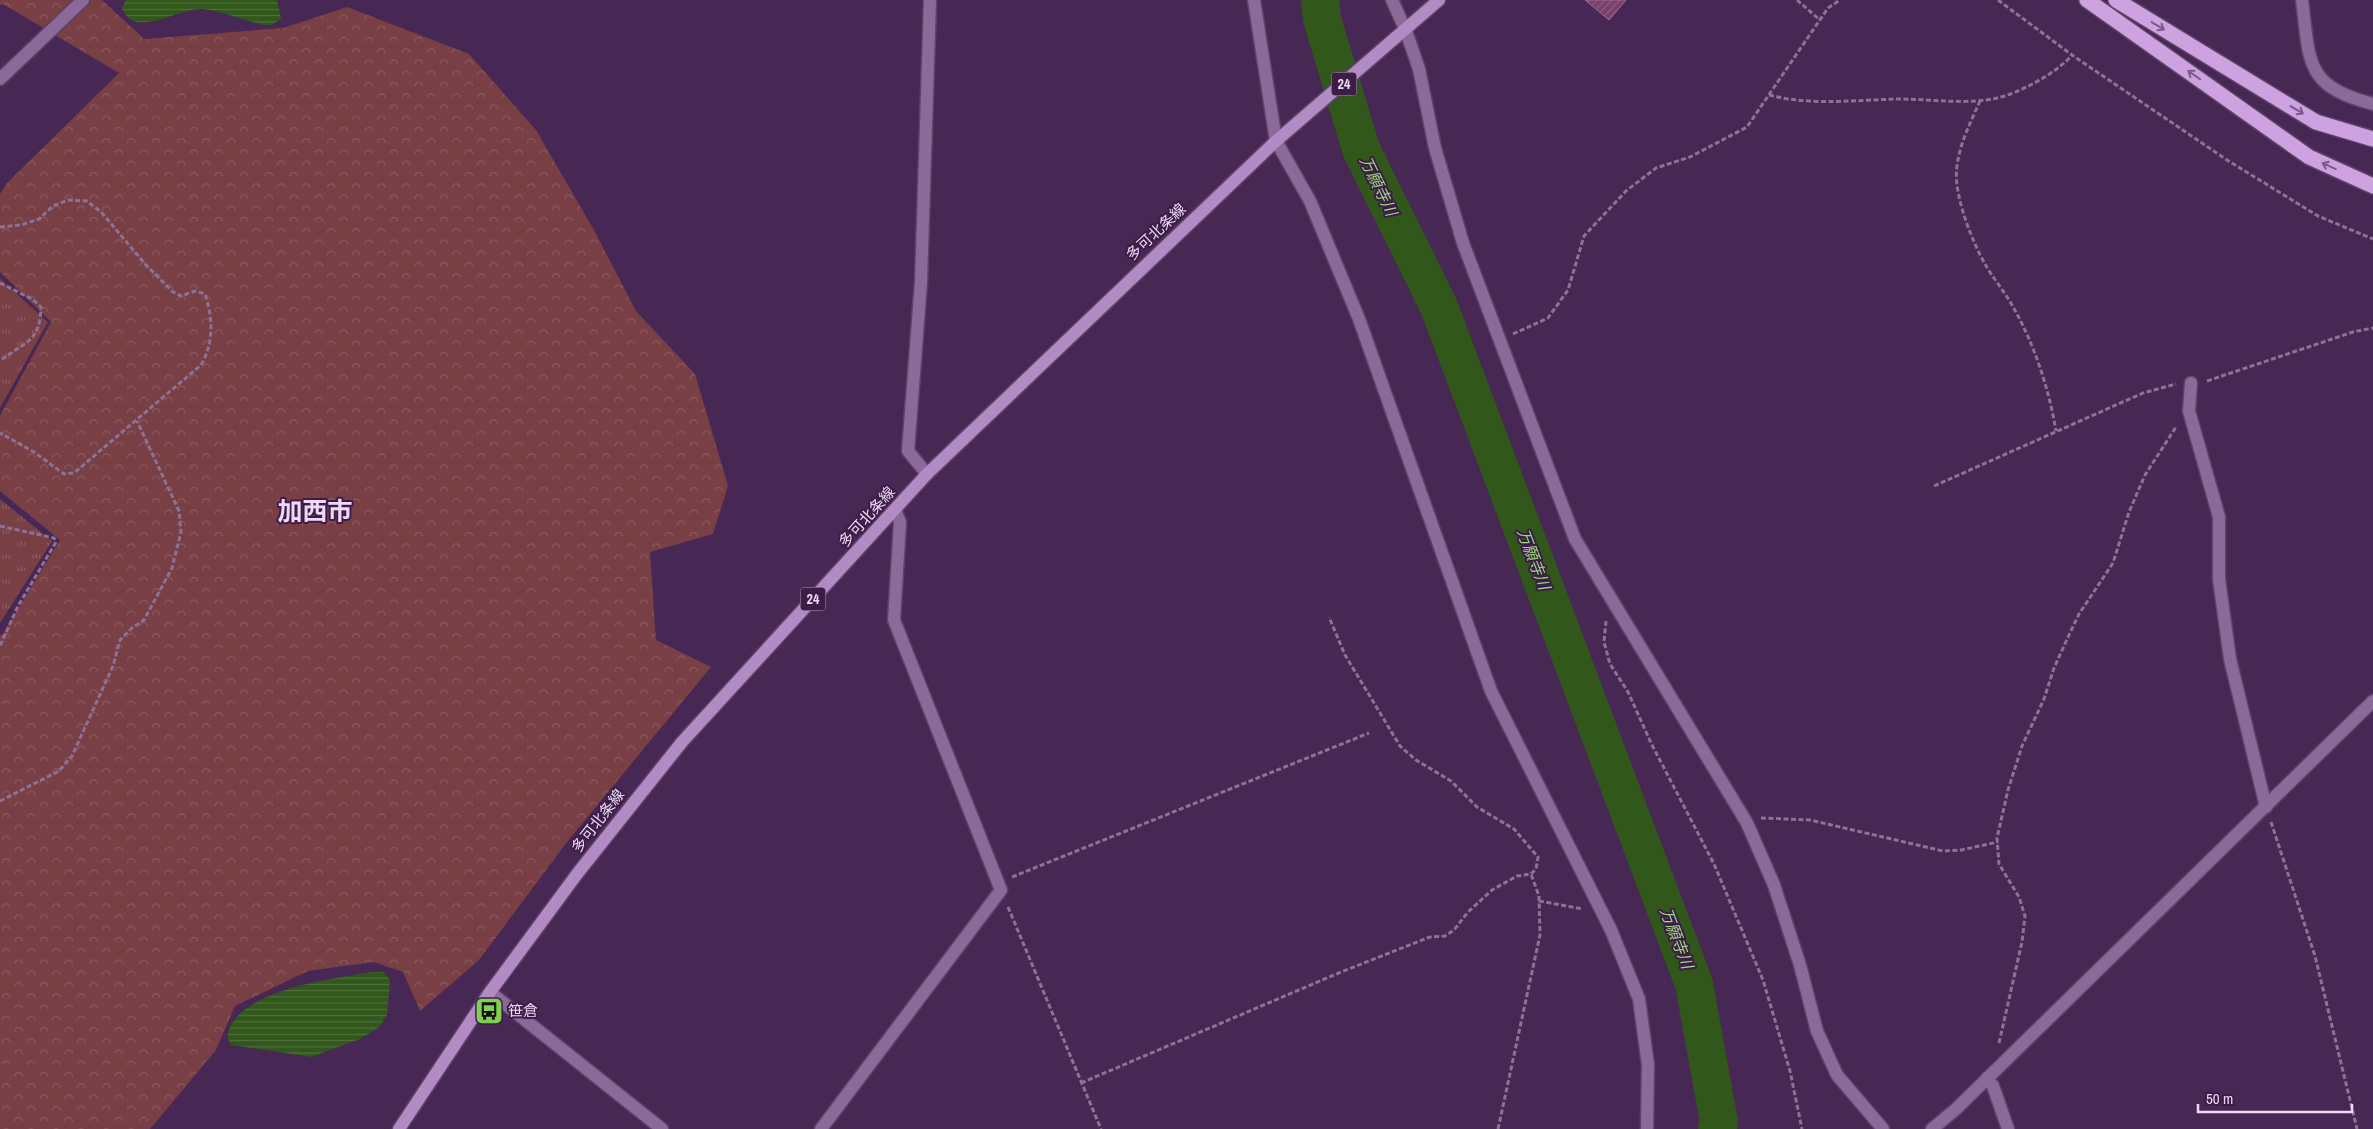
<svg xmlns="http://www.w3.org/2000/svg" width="2373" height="1129" font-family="'Archivo Narrow','Noto Sans JP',sans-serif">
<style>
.grass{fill:url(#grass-tufts)}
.forest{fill:url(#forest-crowns)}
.water{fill:url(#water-rules)}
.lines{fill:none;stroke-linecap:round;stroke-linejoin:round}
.river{stroke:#31571a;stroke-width:38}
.building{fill:url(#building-hatch);stroke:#9b698f}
.minor-casing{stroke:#5e4369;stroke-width:15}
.major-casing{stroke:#5e4369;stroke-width:15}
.highway-casing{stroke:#5e4369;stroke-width:18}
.path{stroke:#8d7297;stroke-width:3;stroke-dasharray:5 2.5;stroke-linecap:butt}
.minor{stroke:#8b6999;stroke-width:12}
.major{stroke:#b38bc4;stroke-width:12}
.highway{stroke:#cea1e1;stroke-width:15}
.oneway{stroke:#7e588d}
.labels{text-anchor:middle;stroke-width:4;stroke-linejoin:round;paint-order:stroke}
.shield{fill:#3c1d48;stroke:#b8a1c1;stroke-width:1}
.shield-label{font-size:14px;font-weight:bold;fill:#eddaf5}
.street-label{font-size:15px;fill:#eddaf5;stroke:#3c1d48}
.poi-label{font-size:15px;fill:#eddaf5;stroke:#3c1d48;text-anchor:start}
.water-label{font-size:16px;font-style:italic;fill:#9ed781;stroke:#3c1d48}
.town-label{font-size:25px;font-weight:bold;fill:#efd8f8;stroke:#3c1d48}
</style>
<defs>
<pattern id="grass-tufts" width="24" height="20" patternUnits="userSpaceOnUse" patternTransform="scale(1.25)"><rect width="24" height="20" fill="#783f44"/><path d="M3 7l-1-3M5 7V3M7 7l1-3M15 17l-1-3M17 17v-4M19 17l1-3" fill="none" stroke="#8c5a60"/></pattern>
<pattern id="forest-crowns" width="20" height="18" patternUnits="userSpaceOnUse" patternTransform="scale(1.25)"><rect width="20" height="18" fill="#783f44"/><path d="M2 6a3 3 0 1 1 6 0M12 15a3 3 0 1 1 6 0" fill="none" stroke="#8c5a60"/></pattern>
<pattern id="water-rules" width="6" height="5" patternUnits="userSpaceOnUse" patternTransform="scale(1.25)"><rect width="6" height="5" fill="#31571a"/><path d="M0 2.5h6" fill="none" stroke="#4f6f3c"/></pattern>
<pattern id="building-hatch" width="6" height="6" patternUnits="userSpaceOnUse" patternTransform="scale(1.25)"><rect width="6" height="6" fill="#79406d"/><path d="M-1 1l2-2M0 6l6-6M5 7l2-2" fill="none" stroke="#8c5b82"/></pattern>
</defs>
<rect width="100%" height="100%" fill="#472753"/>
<g class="grass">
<polygon points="0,279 48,322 0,408"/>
<polygon points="0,499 52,541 0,623"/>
</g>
<polygon class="forest" points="0,0 102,0 144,39 283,28 347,7 469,54 536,130 594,230 636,311 695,374 728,486 713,534 650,552 656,640 711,667 567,842 479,960 420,1011 403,972 374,962 308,971 235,1006 216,1050 150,1129 0,1129 0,635 2,635 60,540 0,491 0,416 51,322 0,272 0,194 7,183 119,73 3,4 0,5"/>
<g class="water">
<path d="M126,0H277L281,18C278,21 274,24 271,25C259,27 219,9 200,9C179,9 130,40 122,7Z"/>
<path d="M371,972H384L390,980L387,1015L378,1028L360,1039L311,1057L232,1045C227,1040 227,1033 230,1027C250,988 332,979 371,972Z"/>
</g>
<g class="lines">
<polyline class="river" points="1320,0 1322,19 1361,149 1439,307 1694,984 1719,1122 1717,1129"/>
</g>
<polygon class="building" points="1585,0 1626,0 1609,20"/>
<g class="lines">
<defs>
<g id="minor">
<polyline points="1254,0 1276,141 1310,201 1359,319 1491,691 1611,930 1639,999 1648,1065 1647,1129"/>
<polyline points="1392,0 1406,31 1419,69 1435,148 1463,243 1575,539 1747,823 1774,885 1800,965 1817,1031 1837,1075 1883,1129"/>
<path d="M2302,0C2310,62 2304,86 2373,104"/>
<polyline points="0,79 83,0"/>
<polyline points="2191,383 2189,411 2219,517 2219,579 2230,659 2266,807"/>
<polyline points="927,474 908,451 921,282 930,0"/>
<polyline points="490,992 662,1129"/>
<polyline points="1987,1078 1993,1086 2008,1129"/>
<polyline points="821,1129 1001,890 894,620 900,522 895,510"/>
<polyline points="1932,1129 1956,1109 2373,701"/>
</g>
<polyline id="major" points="399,1129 490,992 577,874 682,742 927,474 1276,141 1439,0"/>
<g id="highway">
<polyline points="2087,0 2309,157 2373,186"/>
<polyline points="2116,0 2316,122 2373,139"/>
</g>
</defs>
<use href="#minor" class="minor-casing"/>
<use href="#major" class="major-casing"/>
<use href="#highway" class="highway-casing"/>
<g class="path">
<polyline points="1797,0 1820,20"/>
<polyline points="1998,0 2072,55 2227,160 2318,216 2373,239"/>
<path d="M1769,95C1811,106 1856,100 1898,99C1931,99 1965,105 1997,98C2020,93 2058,72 2072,55"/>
<path d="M1980,101C1969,126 1953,156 1957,185C1960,209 1973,243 1985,264C1993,278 2004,291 2012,305C2034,343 2049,389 2056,431"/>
<path d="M0,227L21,225L39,219L53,206L68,200L87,201L102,213L146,265L173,292L181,296L195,291L205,294C213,318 214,343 201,365L74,473L64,474L34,452L0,433"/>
<path d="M0,283L32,299L41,307C40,343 25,341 0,361"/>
<polyline points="1513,334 1548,318 1568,290 1584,236 1626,191 1656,168 1690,157 1747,127 1828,8 1840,0"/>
<polyline points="2207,381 2353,332 2373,328"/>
<polyline points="1934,486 2143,393 2176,384"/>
<polyline points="0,526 54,538 56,542 18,606 0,646"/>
<polyline points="1606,621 1604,642 1610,664 1628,692 1652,745 1714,864 1763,980 1790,1071 1802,1129"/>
<polyline points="0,801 59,771 72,756 113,666 120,640 132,628 144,620 172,568 181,532 179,511 137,421"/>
<polyline points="1761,818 1810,820 1943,851 1961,850 1998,842"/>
<polyline points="2271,822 2315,956 2357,1129"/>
<polyline points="1012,877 1369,733"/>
<polyline points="1539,901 1583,909"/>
<polyline points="1008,907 1101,1129"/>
<polyline points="1999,1043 2022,942 2025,916 2019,897 1999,864 1997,838 2008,790 2022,746 2044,699 2054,668 2069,635 2079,614 2113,563 2129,512 2145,475 2176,427"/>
<polyline points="1081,1083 1341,972 1430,937 1445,936 1454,930 1468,912 1492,890 1517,876 1531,874 1536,869 1538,857 1514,829 1477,807 1451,781 1416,760 1400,746 1345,655 1329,617"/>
<polyline points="1498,1129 1540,935 1539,896 1531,874"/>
</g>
<use href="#minor" class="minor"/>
<use href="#major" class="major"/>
<use href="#highway" class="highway"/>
</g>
<defs><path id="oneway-shaft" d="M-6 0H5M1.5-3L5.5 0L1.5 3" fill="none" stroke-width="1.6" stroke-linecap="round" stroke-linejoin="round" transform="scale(1.25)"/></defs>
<g class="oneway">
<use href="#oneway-shaft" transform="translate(2158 26) rotate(31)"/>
<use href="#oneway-shaft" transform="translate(2194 75) rotate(-145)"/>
<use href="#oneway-shaft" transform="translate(2297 110) rotate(31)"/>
<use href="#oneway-shaft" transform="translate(2329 166) rotate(-156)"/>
</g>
<defs>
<symbol id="bus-square" viewBox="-11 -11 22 22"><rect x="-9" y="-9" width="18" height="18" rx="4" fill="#80d051" stroke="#3c1d48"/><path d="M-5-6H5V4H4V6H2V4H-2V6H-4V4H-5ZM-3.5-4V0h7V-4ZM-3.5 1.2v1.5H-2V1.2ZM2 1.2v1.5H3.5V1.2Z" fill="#111"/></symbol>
</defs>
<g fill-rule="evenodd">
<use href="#bus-square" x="473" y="995" width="32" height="32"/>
</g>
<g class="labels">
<g class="shield">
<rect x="1331.5" y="72.5" width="25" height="23" rx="4"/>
<rect x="800.5" y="587.5" width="25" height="23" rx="4"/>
</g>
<g class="shield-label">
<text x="1344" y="89">24</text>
<text x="813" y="604">24</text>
</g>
<g class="street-label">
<text transform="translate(1156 232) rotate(-43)" y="5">多可北条線</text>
<text transform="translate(867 517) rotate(-48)" y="5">多可北条線</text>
<text transform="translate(598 821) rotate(-52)" y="5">多可北条線</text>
</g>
<g class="poi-label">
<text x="508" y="1016">笹倉</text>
</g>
<g class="water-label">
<text transform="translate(1379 186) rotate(64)" y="6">万願寺川</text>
<text transform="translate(1534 559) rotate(69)" y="6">万願寺川</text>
<text transform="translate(1677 938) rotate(69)" y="6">万願寺川</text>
</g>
<g class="town-label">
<text x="315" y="520">加西市</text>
</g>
</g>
<path d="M2198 1104v8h154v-8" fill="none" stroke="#eddaf5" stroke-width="2.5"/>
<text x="2206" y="1104" font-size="15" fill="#eddaf5" stroke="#3c1d48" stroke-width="4" paint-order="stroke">50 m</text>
</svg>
